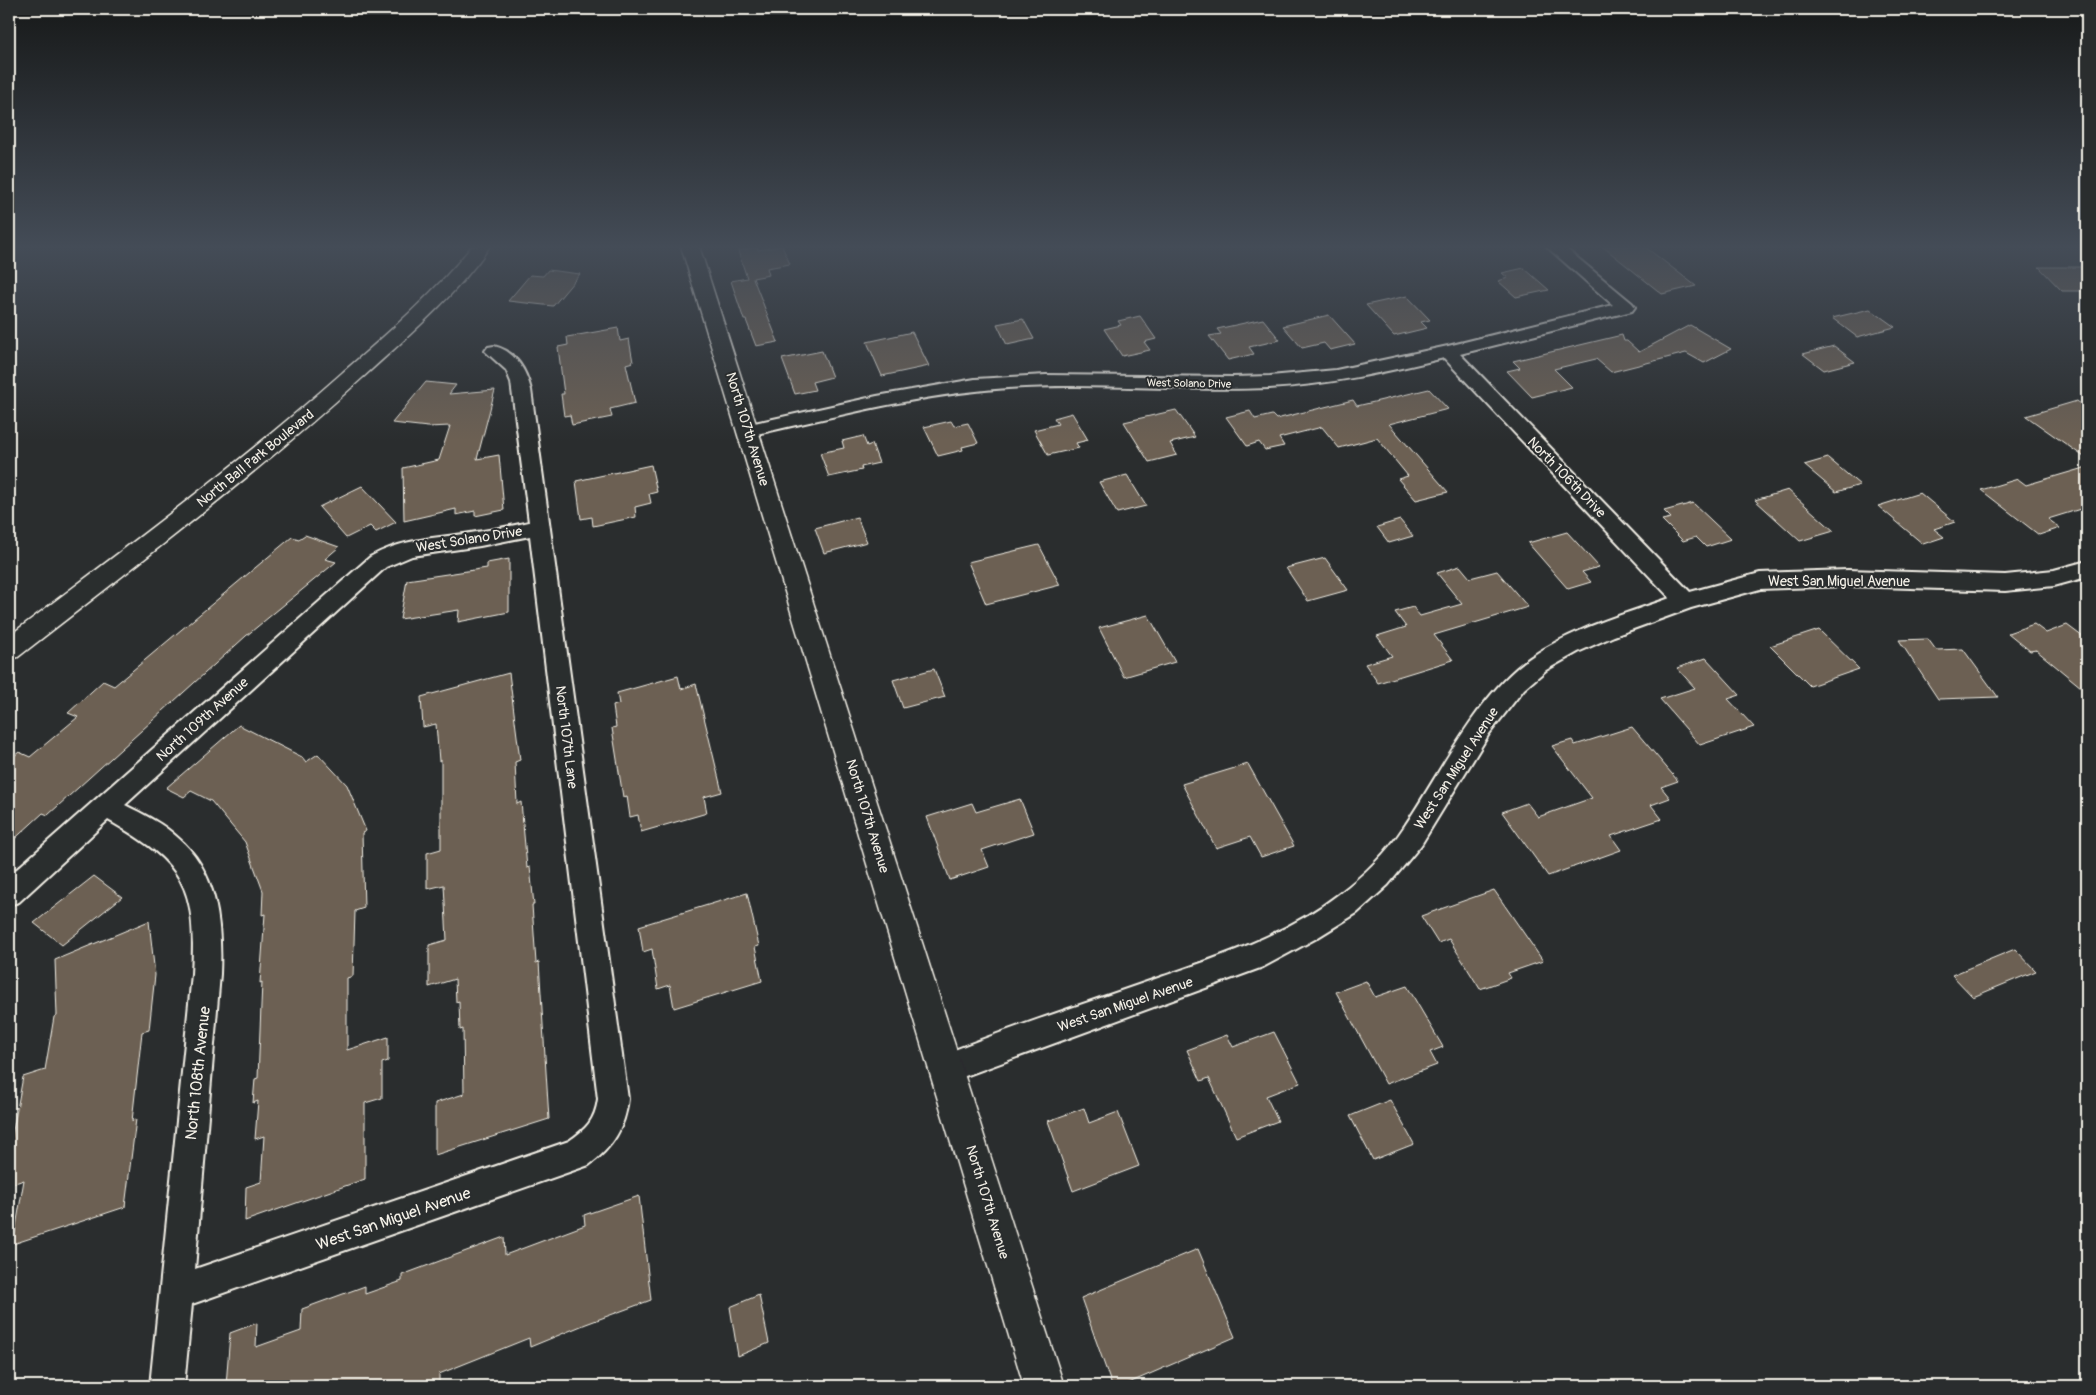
<svg xmlns="http://www.w3.org/2000/svg" width="2096" height="1395" font-family="Pangolin,sans-serif">
<style>
.building{fill:#6c6052;stroke:#f4f1e8}
.lines{fill:none;stroke-linecap:round;stroke-linejoin:round}
.street-casing{stroke:#f4f1e8;stroke-width:4}
.secondary-casing{stroke:#f4f1e8;stroke-width:3}
.street{fill:#2a2d2e;fill-rule:evenodd}
.secondary{fill:#2a2d2e;fill-rule:evenodd}
.labels{text-anchor:middle;stroke-width:4;stroke-linejoin:round;paint-order:stroke}
.far-street-label{font-size:11px;fill:#f4f1e8;stroke:#2a2d2e}
.street-label{font-size:14px;fill:#f4f1e8;stroke:#2a2d2e}
.near-street-label{font-size:16px;fill:#f4f1e8;stroke:#2a2d2e}
</style>
<rect width="100%" height="100%" fill="#2a2d2e"/>
<filter id="ink" filterUnits="userSpaceOnUse"><feTurbulence type="fractalNoise" baseFrequency=".02" numOctaves="2"/><feDisplacementMap in="SourceGraphic" scale="10" xChannelSelector="R" yChannelSelector="G"/><feConvolveMatrix kernelMatrix="1 2 1 2 8 2 1 2 1" color-interpolation-filters="sRGB"/></filter>
<g filter="url(#ink)">
<g class="building">
<polygon points="782,246 790,264 767,268 769,275 753,278 778,342 756,346 746,320 744,320 731,281 747,278 738,251 757,247 758,250"/>
<polygon points="1602,246 1644,246 1696,286 1662,294"/>
<polygon points="2039,267 2087,267 2087,291 2062,291"/>
<polygon points="1524,268 1549,290 1516,297 1498,281 1508,278 1502,273"/>
<polygon points="548,270 580,274 553,306 508,301 530,275 543,276"/>
<polygon points="1407,296 1430,320 1421,322 1427,328 1394,336 1366,305"/>
<polygon points="1870,309 1895,327 1857,337 1832,318"/>
<polygon points="1329,315 1355,344 1330,350 1324,343 1302,348 1283,326"/>
<polygon points="1140,316 1156,339 1144,342 1150,350 1122,356 1104,329 1121,325 1118,321"/>
<polygon points="1023,319 1034,339 1007,345 997,324"/>
<polygon points="1263,319 1280,340 1249,347 1254,354 1228,360 1209,336 1221,334 1217,329"/>
<polygon points="1690,325 1731,349 1704,363 1686,353 1611,372 1596,359 1554,369 1572,387 1532,397 1507,371 1520,368 1513,361 1622,335 1624,341 1627,341 1639,352"/>
<polygon points="618,328 620,341 629,339 633,362 626,364 635,403 610,409 612,417 572,425 570,415 564,416 561,394 564,394 558,347 568,345 567,337"/>
<polygon points="912,332 929,366 882,376 867,342"/>
<polygon points="1834,346 1855,362 1824,370 1803,354"/>
<polygon points="822,351 832,377 812,382 815,390 795,394 782,359"/>
<polygon points="426,382 456,385 449,394 495,390 477,459 499,455 504,510 475,516 475,511 456,515 456,509 404,521 403,468 439,460 450,426 428,427 392,423"/>
<polygon points="1429,389 1448,409 1389,424 1448,492 1416,500 1398,479 1408,476 1377,438 1339,448 1322,427 1279,438 1284,446 1265,450 1259,442 1247,446 1226,417 1250,411 1255,419 1272,415 1276,419 1353,400 1357,406"/>
<polygon points="2077,401 2087,409 2087,459 2026,416"/>
<polygon points="1176,410 1195,437 1170,443 1177,455 1149,462 1124,422"/>
<polygon points="1072,413 1088,440 1076,443 1079,448 1048,455 1034,430 1058,424 1054,418"/>
<polygon points="951,421 954,426 968,423 978,443 962,447 963,450 938,456 924,427"/>
<polygon points="863,436 867,446 872,444 879,463 861,467 862,470 829,477 820,453 844,448 842,441"/>
<polygon points="1828,458 1860,485 1836,492 1804,465"/>
<polygon points="651,465 657,492 649,494 651,503 635,507 636,517 593,526 592,517 581,519 576,481"/>
<polygon points="2087,467 2087,507 2048,519 2060,528 2039,535 1981,490 2018,479 2026,485"/>
<polygon points="1127,475 1146,506 1117,513 1099,482"/>
<polygon points="362,486 396,522 376,532 370,526 346,538 319,507"/>
<polygon points="1788,490 1834,531 1800,541 1755,500"/>
<polygon points="1920,493 1955,522 1934,529 1944,537 1923,544 1878,506"/>
<polygon points="1693,503 1731,539 1706,547 1696,537 1683,541 1662,520 1671,518 1664,511"/>
<polygon points="857,517 867,542 824,553 815,528"/>
<polygon points="1400,520 1413,536 1389,543 1377,527"/>
<polygon points="1567,532 1599,567 1582,572 1591,582 1568,589 1528,543"/>
<polygon points="305,535 339,547 325,559 336,562 246,636 48,815 43,813 9,844 9,760 19,752 30,757 78,717 68,713 103,681 114,686 292,537 299,539"/>
<polygon points="1039,545 1060,585 986,604 968,562"/>
<polygon points="1325,558 1348,590 1308,601 1286,568"/>
<polygon points="509,559 509,612 458,622 459,610 400,619 407,580 487,568 487,563"/>
<polygon points="1460,566 1470,578 1497,571 1528,607 1434,635 1453,660 1378,683 1365,664 1392,656 1377,636 1406,627 1395,612 1413,607 1420,616 1462,604 1437,573"/>
<polygon points="1148,615 1175,662 1124,677 1099,628"/>
<polygon points="2034,624 2046,633 2067,625 2087,640 2087,692 2036,650 2030,651 2008,633"/>
<polygon points="1819,630 1859,669 1810,686 1770,646"/>
<polygon points="1928,639 1936,650 1963,649 1998,697 1938,699 1899,640"/>
<polygon points="1706,658 1740,695 1728,699 1754,727 1700,745 1660,699 1695,688 1677,668"/>
<polygon points="934,669 945,697 903,708 893,680"/>
<polygon points="509,673 520,760 515,762 517,804 521,802 527,868 530,867 534,905 532,905 536,963 539,962 549,1119 435,1155 435,1103 464,1094 463,1029 460,1030 459,1001 456,1002 455,979 429,987 429,945 447,940 444,885 427,889 427,853 441,849 441,760 439,761 436,724 423,727 421,697"/>
<polygon points="678,676 681,689 696,684 722,792 704,797 707,813 641,832 638,815 630,817 627,796 623,797 612,728 616,727 613,706 619,704 617,693"/>
<polygon points="239,725 302,757 306,762 318,754 347,785 366,831 362,833 364,908 355,911 353,976 347,978 347,1050 388,1037 388,1061 382,1063 382,1098 365,1103 365,1179 245,1221 246,1187 261,1182 264,1136 255,1139 258,1101 253,1103 255,1079 258,1078 262,982 260,983 265,914 262,915 263,891 245,842 211,801 191,791 184,797 166,788"/>
<polygon points="1632,727 1678,781 1661,787 1670,798 1651,805 1662,819 1611,836 1621,850 1548,876 1502,812 1527,803 1538,817 1592,798 1552,746 1572,740 1575,745"/>
<polygon points="1248,764 1294,846 1261,857 1250,837 1216,848 1182,784"/>
<polygon points="1020,799 1034,833 982,850 989,867 950,880 927,817 972,803 976,812"/>
<polygon points="94,876 122,897 62,945 34,923"/>
<polygon points="1494,890 1543,961 1508,973 1511,978 1480,989 1449,939 1438,943 1421,916"/>
<polygon points="747,893 759,946 755,947 762,981 674,1008 670,985 658,989 652,949 643,952 639,926"/>
<polygon points="149,921 155,975 149,1030 142,1032 132,1121 136,1119 125,1207 13,1244 24,1180 9,1185 9,1152 23,1077 45,1070 54,1017 57,1015 55,960"/>
<polygon points="2015,949 2036,971 1973,997 1952,975"/>
<polygon points="1366,981 1375,997 1407,986 1443,1047 1430,1052 1437,1065 1386,1084 1336,992"/>
<polygon points="1274,1032 1300,1083 1266,1096 1278,1121 1236,1137 1209,1078 1201,1081 1187,1050 1227,1035 1233,1047"/>
<polygon points="1390,1100 1414,1144 1373,1160 1350,1116"/>
<polygon points="1084,1108 1089,1123 1118,1112 1139,1166 1073,1191 1048,1121"/>
<polygon points="639,1196 651,1300 586,1324 530,1347 529,1338 439,1374 439,1386 226,1386 230,1333 257,1323 256,1347 301,1331 302,1309 365,1286 365,1294 402,1281 402,1275 504,1237 505,1255 585,1225 584,1215"/>
<polygon points="1198,1249 1235,1337 1122,1386 1112,1386 1081,1298"/>
<polygon points="759,1295 769,1343 738,1356 730,1307"/>
</g>
<g class="lines">
<defs>
<g id="street">
<path d="M1546,246H1563L1632,303L1635,307L1632,311L1460,354L1690,592L1760,573L1848,570L2005,575L2054,570L2087,561V577L2054,586L2005,591L1848,586L1760,589L1691,608L1614,636L1578,652L1546,670L1524,689L1489,734L1421,845L1388,885L1357,913L1315,939L1263,967L946,1083L935,1078L931,1068L935,1058C1010,1027 1088,1003 1164,976C1225,955 1287,934 1339,894C1363,876 1387,853 1404,827C1440,774 1477,695 1530,658C1571,629 1623,615 1670,598L1444,358C1386,372 1328,385 1269,388C1182,392 1095,382 1008,388C920,394 834,417 748,436L741,434L738,430L741,426L877,396L975,379L1046,375L1233,377L1270,376L1336,370L1448,346L1613,305Z"/>
<path d="M494,346C515,351 526,370 531,390L628,1099C625,1128 612,1148 589,1165L192,1304L184,1386H150L192,974C197,886 184,863 108,820L19,902L9,905V876L370,557C400,540 431,538 464,534C485,531 507,527 529,522L511,382L506,370L485,351L488,347ZM530,536L598,1099C595,1121 586,1129 569,1141L195,1269L220,974C222,925 218,871 177,837C162,823 143,814 125,805L386,567L412,556L480,546Z"/>
</g>
<g id="secondary">
<path d="M472,246H490C455,297 407,337 362,378C252,478 135,566 18,657L9,660V636C122,550 236,467 342,373C388,333 434,294 472,246Z"/>
<polygon points="681,246 699,246 1064,1386 1024,1386"/>
</g>
</defs>
<use href="#street" class="street-casing"/>
<use href="#secondary" class="secondary-casing"/>
<use href="#street" class="street"/>
<use href="#secondary" class="secondary"/>
</g>
</g>
<linearGradient id="sky" x2="0" y2="1"><stop stop-color="#171919"/><stop offset="0.56" stop-color="#444c57"/><stop offset="1" stop-color="#444c57" stop-opacity="0"/></linearGradient>
<rect width="2096" height="441" fill="url(#sky)"/>
<g class="labels">
<g class="far-street-label">
<text transform="translate(1189 383) rotate(1)" y="4">West Solano Drive</text>
</g>
<g class="street-label">
<text transform="translate(748 429) rotate(73)" y="5">North 107th Avenue</text>
<text transform="translate(255 458) rotate(-39)" y="5">North Ball Park Boulevard</text>
<text transform="translate(1567 477) rotate(46)" y="5">North 106th Drive</text>
<text transform="translate(469 539) rotate(-9)" y="5">West Solano Drive</text>
<text x="1839" y="586">West San Miguel Avenue</text>
<text transform="translate(202 719) rotate(-42)" y="5">North 109th Avenue</text>
<text transform="translate(567 737) rotate(83)" y="5">North 107th Lane</text>
<text transform="translate(1456 768) rotate(-57)" y="5">West San Miguel Avenue</text>
<text transform="translate(868 816) rotate(73)" y="5">North 107th Avenue</text>
<text transform="translate(1125 1004) rotate(-19)" y="5">West San Miguel Avenue</text>
<text transform="translate(988 1202) rotate(73)" y="5">North 107th Avenue</text>
</g>
<g class="near-street-label">
<text transform="translate(197 1073) rotate(-84)" y="6">North 108th Avenue</text>
<text transform="translate(393 1218) rotate(-19)" y="6">West San Miguel Avenue</text>
</g>
</g>
<rect width="2096" height="1395" fill="none" stroke="#2a2d2e" stroke-width="30"/>
<rect x="15" y="15" width="2066" height="1365" fill="none" stroke="#f4f1e8" stroke-width="2" filter="url(#ink)"/>
</svg>
